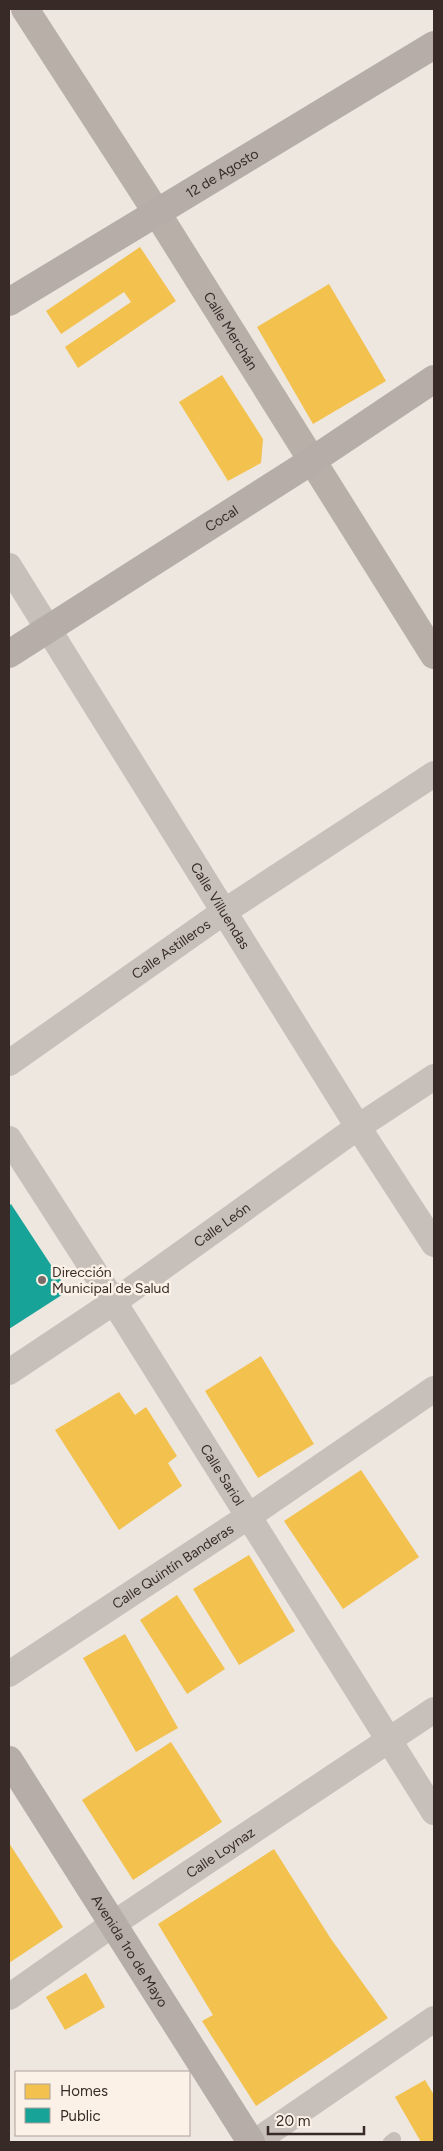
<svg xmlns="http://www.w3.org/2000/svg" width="443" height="2151" font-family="Figtree,sans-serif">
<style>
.homes{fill:#f2c14e}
.public{fill:#17a398}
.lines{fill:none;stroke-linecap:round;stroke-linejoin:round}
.lane{stroke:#c7bfb9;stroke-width:14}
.street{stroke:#c7bfb9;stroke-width:26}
.secondary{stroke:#b8afa9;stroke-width:28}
.primary{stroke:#b6ada8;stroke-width:28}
.poi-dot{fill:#786d68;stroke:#fbf1e7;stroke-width:2}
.labels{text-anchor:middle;stroke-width:5;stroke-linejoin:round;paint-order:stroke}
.street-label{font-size:14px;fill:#382b27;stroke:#fbf1e7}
.poi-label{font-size:14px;fill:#382b27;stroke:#fbf1e7;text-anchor:start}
</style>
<rect width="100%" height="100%" fill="#eee7e0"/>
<g class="homes">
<polygon points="140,247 176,301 78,368 65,347 131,302 124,292 61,334 46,311"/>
<polygon points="329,284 386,381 313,424 257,327"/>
<polygon points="222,375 263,439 261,463 228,481 179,402"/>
<polygon points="261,1356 314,1444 258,1478 205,1391"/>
<polygon points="119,1392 135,1415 146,1407 177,1456 168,1463 182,1486 119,1530 55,1430"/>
<polygon points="361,1470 419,1557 343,1609 284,1521"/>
<polygon points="249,1555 295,1631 239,1665 193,1589"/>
<polygon points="177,1595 225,1669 187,1694 140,1620"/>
<polygon points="125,1634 178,1728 136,1752 83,1658"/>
<polygon points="171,1742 222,1822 133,1880 82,1800"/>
<polygon points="9,1843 63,1927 9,1963"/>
<polygon points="274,1849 331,1939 388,2018 256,2106 202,2021 213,2015 158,1924"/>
<polygon points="86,1973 105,2007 65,2030 46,1997"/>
<polygon points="425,2080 434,2095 434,2142 421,2142 395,2097"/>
</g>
<polygon class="public" points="11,1204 68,1291 9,1329 9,1206"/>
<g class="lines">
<polyline class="lane" points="390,2142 394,2139"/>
<g class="street">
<path id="s1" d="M9,566L358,1127L434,1244"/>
<path id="s2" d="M9,1063L225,911L434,774"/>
<path id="s3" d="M9,1139L114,1302L434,1812"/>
<path id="s4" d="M9,1372L114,1302L358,1127L434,1077"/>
<path id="s5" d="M9,1674L249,1516L434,1389"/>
<path id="s6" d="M9,1997L113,1924L434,1710"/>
<polyline points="255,2142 434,2019"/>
</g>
<path class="secondary" id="s7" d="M25,9L157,213L434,655"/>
<g class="primary">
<path id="s8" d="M9,302L434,45"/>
<path id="s9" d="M9,654L313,460L434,379"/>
<path id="s10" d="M9,1760L251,2142"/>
</g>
</g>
<circle class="poi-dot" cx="42" cy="1280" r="5"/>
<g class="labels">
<g class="street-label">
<text dy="5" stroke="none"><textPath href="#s8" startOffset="249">12 de Agosto</textPath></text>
<text dy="5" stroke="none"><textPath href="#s7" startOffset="382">Calle Merchán</textPath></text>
<text dy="5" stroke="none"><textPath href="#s9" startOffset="252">Cocal</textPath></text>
<text dy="5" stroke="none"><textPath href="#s1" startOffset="400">Calle Villuendas</textPath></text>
<text dy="5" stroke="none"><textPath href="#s2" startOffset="198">Calle Astilleros</textPath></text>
<text dy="5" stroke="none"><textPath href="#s4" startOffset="259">Calle León</textPath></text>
<text dy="5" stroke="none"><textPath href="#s3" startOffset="398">Calle Sariol</textPath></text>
<text dy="5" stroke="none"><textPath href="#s5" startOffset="196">Calle Quintín Banderas</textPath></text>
<text dy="5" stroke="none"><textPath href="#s6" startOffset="256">Calle Loynaz</textPath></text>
<text dy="5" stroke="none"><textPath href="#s10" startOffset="226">Avenida 1ro de Mayo</textPath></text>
</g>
<g class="poi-label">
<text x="52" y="1277">Dirección<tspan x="52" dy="16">Municipal de Salud</tspan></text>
</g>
</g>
<rect width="443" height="2151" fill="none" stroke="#382b27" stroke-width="20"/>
<rect x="15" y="2071" width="175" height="65" fill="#fbf1e7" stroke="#ada29a"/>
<rect x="25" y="2084" width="25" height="15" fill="#f2c14e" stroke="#ada29a"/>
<text x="60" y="2096" font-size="15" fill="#382b27">Homes</text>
<rect x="25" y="2108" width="25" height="15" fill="#17a398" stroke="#ada29a"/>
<text x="60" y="2121" font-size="15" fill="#382b27">Public</text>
<path d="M268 2126v8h96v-8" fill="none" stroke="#382b27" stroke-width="2.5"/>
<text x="276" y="2126" font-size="15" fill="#382b27" stroke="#fbf1e7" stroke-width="4" paint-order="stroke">20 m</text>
</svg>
